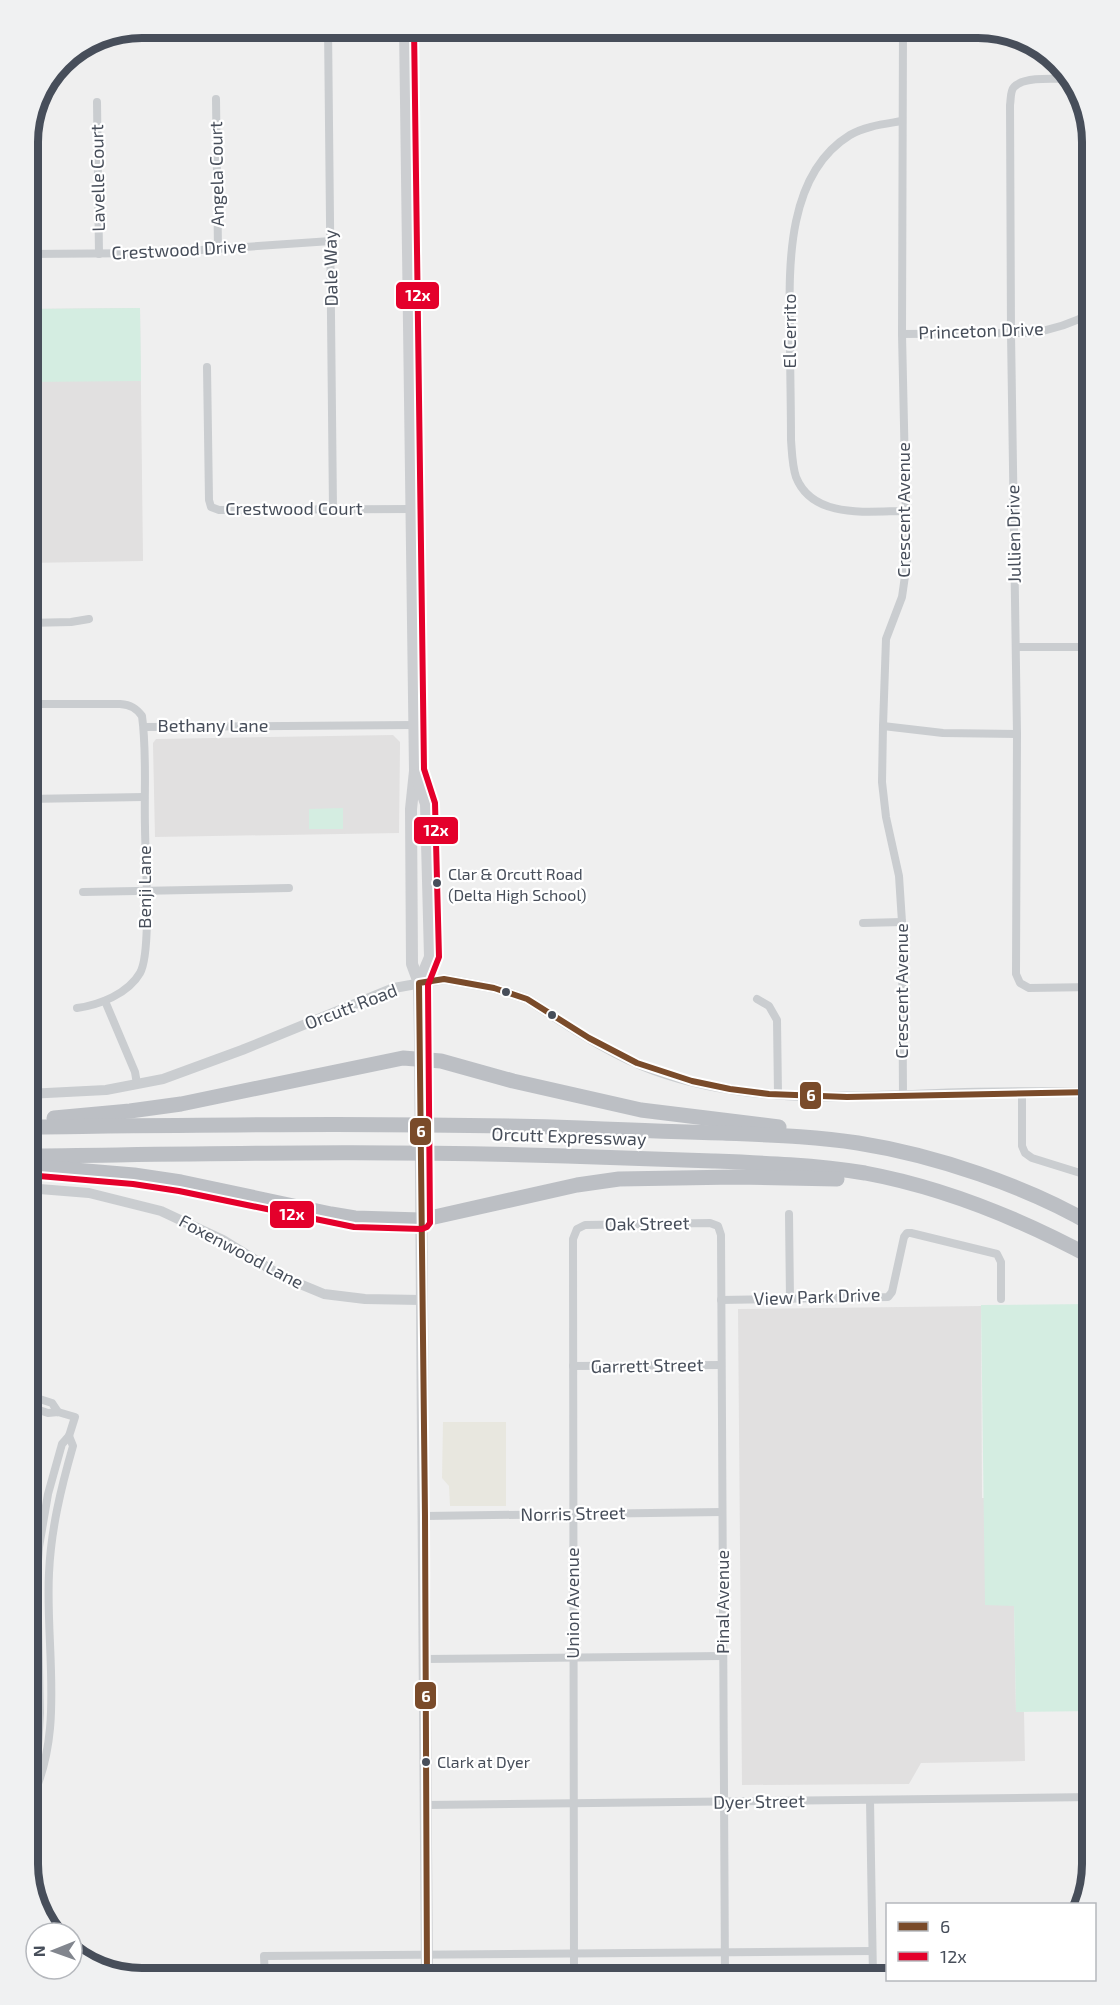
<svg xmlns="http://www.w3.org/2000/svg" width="1120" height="2005" font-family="'Exo 2',sans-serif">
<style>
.commercial{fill:#e8e7df}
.education{fill:#e1e0e0}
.green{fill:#d4ede1}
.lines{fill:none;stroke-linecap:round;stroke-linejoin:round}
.minor{stroke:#cacdd0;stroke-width:8}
.tertiary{stroke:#cacdd0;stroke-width:10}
.secondary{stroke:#ccced1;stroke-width:12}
.motorway{stroke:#bcbfc4;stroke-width:15}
.bus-1-casing{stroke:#fff;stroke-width:10}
.bus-2-casing{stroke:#fff;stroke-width:10}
.bus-1{stroke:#7a4b2a;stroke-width:6}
.bus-2{stroke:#e4002b;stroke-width:6}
.bus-dot{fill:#474e5a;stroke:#fff;stroke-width:2}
.labels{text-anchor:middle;stroke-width:4.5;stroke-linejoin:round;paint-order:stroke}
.bus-label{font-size:16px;fill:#474e5a;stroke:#fff;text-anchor:start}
.street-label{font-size:18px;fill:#474e5a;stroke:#fff}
.rim{fill:none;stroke:#474e5a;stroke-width:8}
.line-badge{stroke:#fff;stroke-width:2}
.badge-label{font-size:16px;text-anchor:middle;font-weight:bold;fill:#fff}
</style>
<rect width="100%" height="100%" fill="#efefef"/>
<polygon class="commercial" points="443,1422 506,1422 506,1506 450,1506 449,1486 442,1478"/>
<g class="education">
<polygon points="140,308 143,561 27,563 27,309"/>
<polygon points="393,735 400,742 399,833 155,837 153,743 156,739"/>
<polygon points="981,1306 982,1498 985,1498 985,1605 1014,1605 1016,1712 1024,1712 1025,1761 921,1763 909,1784 742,1785 738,1309"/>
</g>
<g class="green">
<polygon points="140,308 141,381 27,382 27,309"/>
<polygon points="343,808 343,829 309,829 309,809"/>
<polygon points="1093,1304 1093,1711 1016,1712 1014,1606 985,1605 981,1305"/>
</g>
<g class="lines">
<g class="minor">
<polyline points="328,27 333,509"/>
<path d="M1070,79C1056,79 1024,76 1014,87C1010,91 1011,100 1010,105L1011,333L1017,734L1016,974L1020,983L1029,988L1093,987"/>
<polyline points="216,99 218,250"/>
<polyline points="97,102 99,254"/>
<path d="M902,121C885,124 865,126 850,135C785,175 789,269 790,335C790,370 791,405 791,440C792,452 792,465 796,477C813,520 870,511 906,511"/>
<polyline points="27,254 157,253 331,241"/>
<path d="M902,334L1029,333C1053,330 1072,324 1093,312"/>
<polyline points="207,367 209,500 211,507 219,510 411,509"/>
<polyline points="27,623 71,622 89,619"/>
<polyline points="1016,647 1093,647"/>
<path d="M27,704H120C131,705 136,708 142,716C147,752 144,790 145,827C145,856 152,952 140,973C128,994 99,1005 77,1008"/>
<polyline points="883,726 943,733 1017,734"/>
<polyline points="144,727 414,725"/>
<polyline points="27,799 144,797"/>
<polyline points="83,892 289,888"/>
<polyline points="863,923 902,922"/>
<polyline points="757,999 769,1006 777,1020 778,1095"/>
<polyline points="105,1001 135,1072 137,1084"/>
<polyline points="1022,1093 1022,1146 1025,1153 1032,1158 1093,1177"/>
<polyline points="903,1096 902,922 899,876 886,817 882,782 883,726 886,639 902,597 907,562 902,334 903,27"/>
<polyline points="789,1214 790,1299"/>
<polyline points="721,1300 888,1297 892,1292 904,1237 907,1233 911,1233 997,1254 1001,1262 1001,1299"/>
<polyline points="573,1366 721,1365"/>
<polyline points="27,1395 52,1403 58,1412"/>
<polyline points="425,1516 722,1512"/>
<polyline points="425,1659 723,1656"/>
<polyline points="27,1782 38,1748 40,1713 37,1574 39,1547 48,1494 62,1444 69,1436 75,1417 58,1412 48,1413 27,1406"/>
<polyline points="870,1800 873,1978"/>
<polyline points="426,1805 1093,1797"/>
<path d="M27,1808C67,1736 45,1651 49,1573C51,1529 61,1488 73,1446L69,1436"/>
<polyline points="265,1978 264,1956 872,1951"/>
<polyline points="574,1978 573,1239 577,1229 585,1225 710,1223 718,1226 721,1235 725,1978"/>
</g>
<g class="tertiary">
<path d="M27,1094L106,1090L163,1079L242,1050L394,988L444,979L494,988L527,999C568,1025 609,1054 654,1070C754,1106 861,1096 965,1093C1008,1092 1051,1092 1093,1092"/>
<polyline points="27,1188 89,1193 161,1211 223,1240 283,1277 324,1294 365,1299 421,1300"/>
</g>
<g class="secondary">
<polyline points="405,27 415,771 411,809 412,964 419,983 420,1039 427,1978"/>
<polyline points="416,775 426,804 430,957 419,983"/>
</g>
<g class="motorway">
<polyline points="54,1118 130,1111 181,1104 403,1058 441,1061 513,1081 641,1110 779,1127"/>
<path d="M27,1127C212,1125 397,1122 581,1128C628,1130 676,1132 723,1133C768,1135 813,1136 858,1143C934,1155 1027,1186 1093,1225"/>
<path d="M27,1156C207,1154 386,1150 566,1156C615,1158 664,1159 713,1161C763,1163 815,1165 865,1173C946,1188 1021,1219 1093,1258"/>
<polyline points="27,1166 134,1175 181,1182 331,1214 355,1218 421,1220 577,1185 619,1179 736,1177 837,1179"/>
</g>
<defs>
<polyline id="bus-1" points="427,1978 425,1516 419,983 444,979 494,988 527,999 589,1038 637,1063 692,1081 730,1089 769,1094 847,1097 1093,1092"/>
<polyline id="bus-2" points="27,1175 133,1184 179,1191 354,1227 422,1229 427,1227 430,1223 428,985 439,957 435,803 424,769 414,27"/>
</defs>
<use href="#bus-1" class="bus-1-casing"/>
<use href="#bus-2" class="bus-2-casing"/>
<use href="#bus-1" class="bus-1"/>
<use href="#bus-2" class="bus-2"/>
</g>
<g class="bus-dot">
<circle cx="437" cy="883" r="5"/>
<circle cx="506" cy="992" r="5"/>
<circle cx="552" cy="1015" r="5"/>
<circle cx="426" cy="1762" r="5"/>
</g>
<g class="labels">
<g class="bus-label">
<text x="448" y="880">Clar &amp; Orcutt Road<tspan x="448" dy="21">(Delta High School)</tspan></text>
<text x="437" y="1768">Clark at Dyer</text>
</g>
<g class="street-label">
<text transform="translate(217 174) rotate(-91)" y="6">Angela Court</text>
<text transform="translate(98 178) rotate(-91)" y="6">Lavelle Court</text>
<text transform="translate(179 250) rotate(-3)" y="6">Crestwood Drive</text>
<text transform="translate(331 268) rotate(-91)" y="6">Dale Way</text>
<text transform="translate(790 331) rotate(-90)" y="6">El Cerrito</text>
<text transform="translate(981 331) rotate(-2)" y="6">Princeton Drive</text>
<text x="294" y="515">Crestwood Court</text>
<text transform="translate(904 510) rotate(-90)" y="6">Crescent Avenue</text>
<text transform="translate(1014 534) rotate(-91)" y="6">Jullien Drive</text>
<text x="213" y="732">Bethany Lane</text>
<text transform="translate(145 887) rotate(-90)" y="6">Benji Lane</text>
<text transform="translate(902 991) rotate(-90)" y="6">Crescent Avenue</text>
<text transform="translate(351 1007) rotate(-21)" y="6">Orcutt Road</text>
<text transform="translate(569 1137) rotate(2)" y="6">Orcutt Expressway</text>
<text transform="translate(647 1224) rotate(-1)" y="6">Oak Street</text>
<text transform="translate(241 1252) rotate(28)" y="6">Foxenwood Lane</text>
<text transform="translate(817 1297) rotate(-2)" y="6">View Park Drive</text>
<text transform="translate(647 1366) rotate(-1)" y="6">Garrett Street</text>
<text transform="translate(573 1514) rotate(-1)" y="6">Norris Street</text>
<text transform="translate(723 1602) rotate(-90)" y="6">Pinal Avenue</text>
<text transform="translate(573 1603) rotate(-90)" y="6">Union Avenue</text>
<text transform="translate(759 1802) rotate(-1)" y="6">Dyer Street</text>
</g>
</g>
<path d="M0 0H1120V2005H0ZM142 38H978A104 104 0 0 1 1082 142V1864A104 104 0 0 1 978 1968H142A104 104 0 0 1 38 1864V142A104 104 0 0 1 142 38Z" fill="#f0f1f2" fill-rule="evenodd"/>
<path class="rim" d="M142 38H978A104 104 0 0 1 1082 142V1864A104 104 0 0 1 978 1968H142A104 104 0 0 1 38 1864V142A104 104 0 0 1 142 38Z"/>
<g class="line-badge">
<rect x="395" y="281" width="45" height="29" rx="6" fill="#e4002b"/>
<rect x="413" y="816" width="46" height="29" rx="6" fill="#e4002b"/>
<rect x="799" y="1081" width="23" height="29" rx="6" fill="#7a4b2a"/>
<rect x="409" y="1117" width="23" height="29" rx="6" fill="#7a4b2a"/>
<rect x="269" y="1200" width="46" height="29" rx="6" fill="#e4002b"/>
<rect x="414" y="1681" width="23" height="29" rx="6" fill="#7a4b2a"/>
</g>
<g class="badge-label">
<text x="418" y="301">12x</text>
<text x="436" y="836">12x</text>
<text x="811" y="1101">6</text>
<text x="421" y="1137">6</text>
<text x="292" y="1220">12x</text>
<text x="426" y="1702">6</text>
</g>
<rect x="886" y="1903" width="210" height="78" fill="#ffffff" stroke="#b5b8bd" stroke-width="1.5"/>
<rect x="898" y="1922" width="30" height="9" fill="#7a4b2a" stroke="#b5b8bd" stroke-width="1.5"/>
<text x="940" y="1933" font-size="18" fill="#474e5a">6</text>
<rect x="898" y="1952" width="30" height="9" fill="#e4002b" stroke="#b5b8bd" stroke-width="1.5"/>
<text x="940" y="1963" font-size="18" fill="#474e5a">12x</text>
<g transform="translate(54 1951) rotate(269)"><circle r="28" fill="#ffffff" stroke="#b5b8bd" stroke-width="1.5"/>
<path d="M0-4.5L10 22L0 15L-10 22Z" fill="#82868e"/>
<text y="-9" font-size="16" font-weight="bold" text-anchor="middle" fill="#474e5a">N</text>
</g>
</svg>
